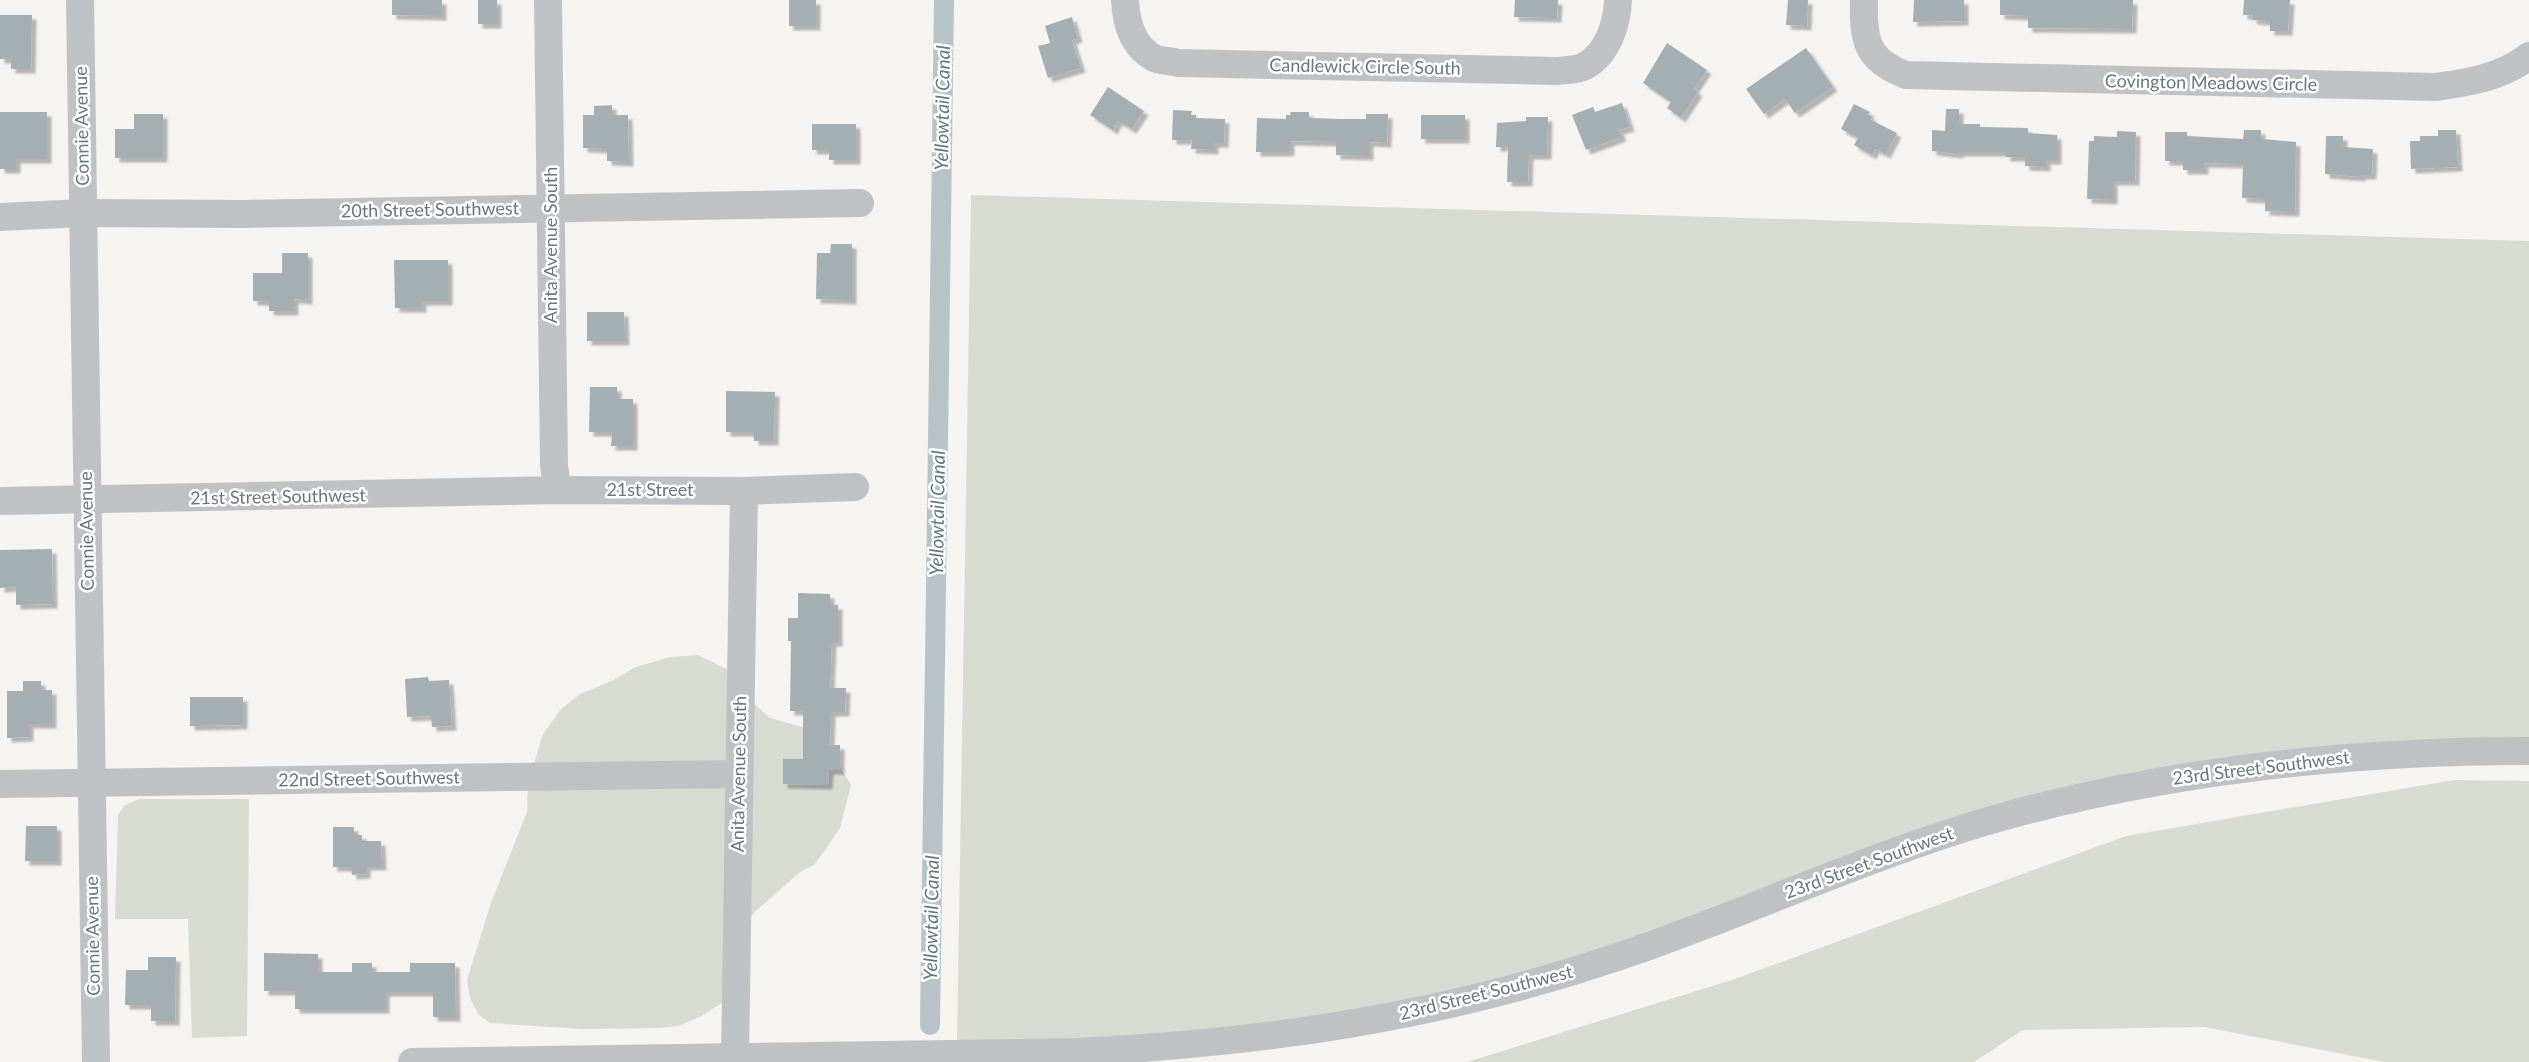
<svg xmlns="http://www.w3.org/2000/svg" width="2529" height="1062" font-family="Lato,sans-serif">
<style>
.green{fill:#d7dbd2}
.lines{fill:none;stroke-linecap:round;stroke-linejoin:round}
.canal{stroke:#b7c3c6;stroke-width:20}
.building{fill:#a5aeb2;filter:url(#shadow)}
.minor{stroke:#bec2c5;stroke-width:28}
.labels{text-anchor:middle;stroke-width:5;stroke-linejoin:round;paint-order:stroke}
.street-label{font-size:18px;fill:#657780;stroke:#fff}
.water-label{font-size:19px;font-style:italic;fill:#61797e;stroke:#fff}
</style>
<defs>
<filter id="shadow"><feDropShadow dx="4.5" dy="4.5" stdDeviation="1" flood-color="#0004"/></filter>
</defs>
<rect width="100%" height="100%" fill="#f5f4f1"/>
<g class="green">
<polygon points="971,195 2529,241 2529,740 2209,761 1680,923 1540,970 1355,1013 1147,1037 957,1042"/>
<polygon points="698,655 731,671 746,696 770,718 809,729 821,735 851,785 840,828 815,864 799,873 749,917 731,997 700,1017 678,1026 659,1028 582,1029 490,1023 478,1014 470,998 467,980 491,903 527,812 528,785 542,736 561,709 580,694 614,680 633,668 670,657"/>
<polygon points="2454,780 2529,781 2529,1062 2384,1062 2204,1027 2022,1030 1974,1062 1467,1062 1735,979 2126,836"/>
<polygon points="138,799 249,799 247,1036 192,1038 188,919 115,919 118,815 124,806"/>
</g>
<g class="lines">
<polyline class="canal" points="930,1025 944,0"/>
</g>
<g class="building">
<polygon points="392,0 442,0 442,16 392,15"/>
<rect x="478" y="0" width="19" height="24"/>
<rect x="789" y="0" width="27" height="26"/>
<polygon points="1515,0 1558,0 1557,18 1514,17"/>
<polygon points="1788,0 1808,0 1807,26 1786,25"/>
<polygon points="1914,0 1964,0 1964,21 1913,22"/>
<polygon points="2000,0 2133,0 2132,29 2028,28 2028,16 2000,15"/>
<polygon points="2244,0 2290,0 2288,31 2270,31 2270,21 2252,20 2253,15 2243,15"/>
<polygon points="0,15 32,15 31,69 11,69 11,59 0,59"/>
<polygon points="1072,17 1078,38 1072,40 1081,68 1048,78 1038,46 1050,43 1045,26"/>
<polygon points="1667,43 1707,70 1694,89 1698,92 1681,118 1667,108 1671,102 1643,83"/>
<polygon points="1806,48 1833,87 1795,113 1785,99 1764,114 1746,89"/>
<polygon points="1108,87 1144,111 1132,129 1118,121 1113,130 1090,115"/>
<polygon points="1622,103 1630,127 1619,130 1622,137 1586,150 1572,115 1593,107 1595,112"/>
<polygon points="1854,104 1870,112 1868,115 1872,117 1871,120 1897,133 1886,154 1875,149 1872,155 1854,145 1858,138 1841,129"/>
<polygon points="612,105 612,115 628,115 629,162 607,161 607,149 583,148 583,115 594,115 594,106"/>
<polygon points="1946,109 1959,109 1959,124 1980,124 1980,127 2028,128 2028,133 2057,135 2057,160 2046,160 2046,167 2025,166 2025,157 2006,157 2006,152 1959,152 1959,154 1932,151 1932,130 1945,131"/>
<polygon points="1173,110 1192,111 1191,115 1196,115 1196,118 1225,119 1224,143 1214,143 1214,150 1191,149 1192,140 1172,140"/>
<polygon points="0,112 47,112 47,159 16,159 16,169 0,169"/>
<polygon points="1290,112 1309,112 1309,118 1341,119 1366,119 1366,114 1388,114 1387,143 1369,142 1369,156 1336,155 1336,142 1290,141 1290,151 1286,152 1256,152 1257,118 1286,119 1286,115 1291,115"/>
<polygon points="134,114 163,114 163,158 115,158 115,129 134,129"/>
<rect x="1421" y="115" width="44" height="24"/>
<polygon points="1526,117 1548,117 1547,155 1529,155 1528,182 1507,182 1508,147 1496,147 1497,123 1526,121"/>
<polygon points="812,124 856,124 856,160 829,160 829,150 812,150"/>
<polygon points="2244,130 2261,130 2261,139 2296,142 2295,212 2265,211 2265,199 2242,198 2243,164 2204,163 2204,170 2183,170 2183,161 2165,161 2165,132 2187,132 2187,136 2243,139"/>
<polygon points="2438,130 2456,130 2458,167 2411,169 2410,141 2420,141 2420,136 2438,136"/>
<polygon points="2117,131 2136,132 2135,181 2113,181 2113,200 2087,199 2089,141 2094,141 2094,136 2117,137"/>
<polygon points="2326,136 2343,136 2343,147 2373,149 2372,175 2361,175 2361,177 2325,174"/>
<polygon points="831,244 852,244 852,300 816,299 817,253 830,253"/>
<polygon points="282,253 308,253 308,300 294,299 294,311 269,311 269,301 253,301 253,273 282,273"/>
<polygon points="394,260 448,260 448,301 422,301 422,308 395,308"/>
<polygon points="587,312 624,312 625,341 587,341"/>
<polygon points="590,387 617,387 617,399 633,399 633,446 611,446 612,432 589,432"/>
<polygon points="726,391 775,392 774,441 754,441 754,432 726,432"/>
<polygon points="52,549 53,604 16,605 16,587 0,588 0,550"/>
<polygon points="798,593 830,594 830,605 838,605 838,642 832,642 830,688 846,688 845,712 831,712 830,745 840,745 840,770 829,770 828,785 783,784 783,759 803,759 803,711 790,711 791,641 788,641 788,618 798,618"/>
<polygon points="428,677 429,681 449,680 452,726 432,727 431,716 407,717 405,679"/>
<polygon points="23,681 41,681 41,690 52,690 52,724 29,724 29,737 7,738 7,691 23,691"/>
<polygon points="190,697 243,697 243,725 190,726"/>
<polygon points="26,826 57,826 57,861 25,861"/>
<polygon points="333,827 354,827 354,835 362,835 362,841 381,841 382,866 366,866 366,874 352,875 351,867 333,867"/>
<polygon points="264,953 318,954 318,972 352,972 352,963 372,963 372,972 410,972 410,963 455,963 456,1017 433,1017 433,992 385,992 385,1009 295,1009 295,991 264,991"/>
<polygon points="148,957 176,957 175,1021 151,1021 151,1005 125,1005 126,970 148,970"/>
</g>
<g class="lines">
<g class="minor">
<polyline points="80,0 96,1062"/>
<polyline points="548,0 554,464 557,490"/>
<path d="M1125,0C1126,23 1132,46 1154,58C1160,61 1171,61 1178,63L1558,71C1566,70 1578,70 1585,66C1607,54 1617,25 1618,0"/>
<path d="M1864,0C1863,40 1866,60 1906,75L2435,87C2467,83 2503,77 2529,56"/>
<polyline points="0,217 83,213 244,214 860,203"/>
<polyline points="0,501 557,490 744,491 855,487"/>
<polyline points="0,784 738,774"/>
<polyline points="735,1057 744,491"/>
<path d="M412,1062L1078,1052C1260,1043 1435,1018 1608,960C1748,914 1881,848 2024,811C2190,768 2358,751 2529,751"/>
</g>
</g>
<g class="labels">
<g class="street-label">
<text transform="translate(1365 67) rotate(1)" y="6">Candlewick Circle South</text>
<text transform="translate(2211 83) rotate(1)" y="6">Covington Meadows Circle</text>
<text transform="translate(82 126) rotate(-91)" y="6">Connie Avenue</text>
<text transform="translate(430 210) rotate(-1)" y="6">20th Street Southwest</text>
<text transform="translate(551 245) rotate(-90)" y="6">Anita Avenue South</text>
<text x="650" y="496">21st Street</text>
<text transform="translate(278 497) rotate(-1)" y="6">21st Street Southwest</text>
<text transform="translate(87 531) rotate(-91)" y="6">Connie Avenue</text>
<text transform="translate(2261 768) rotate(-7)" y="6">23rd Street Southwest</text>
<text transform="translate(739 774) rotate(-89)" y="6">Anita Avenue South</text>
<text transform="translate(369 779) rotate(-1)" y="6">22nd Street Southwest</text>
<text transform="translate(1869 863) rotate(-20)" y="6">23rd Street Southwest</text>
<text transform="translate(93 936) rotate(-91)" y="6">Connie Avenue</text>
<text transform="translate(1486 993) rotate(-14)" y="6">23rd Street Southwest</text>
</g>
<g class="water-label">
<text transform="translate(942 108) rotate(-89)" y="7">Yellowtail Canal</text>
<text transform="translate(937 513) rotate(-89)" y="7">Yellowtail Canal</text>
<text transform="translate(931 918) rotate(-89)" y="7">Yellowtail Canal</text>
</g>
</g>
</svg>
